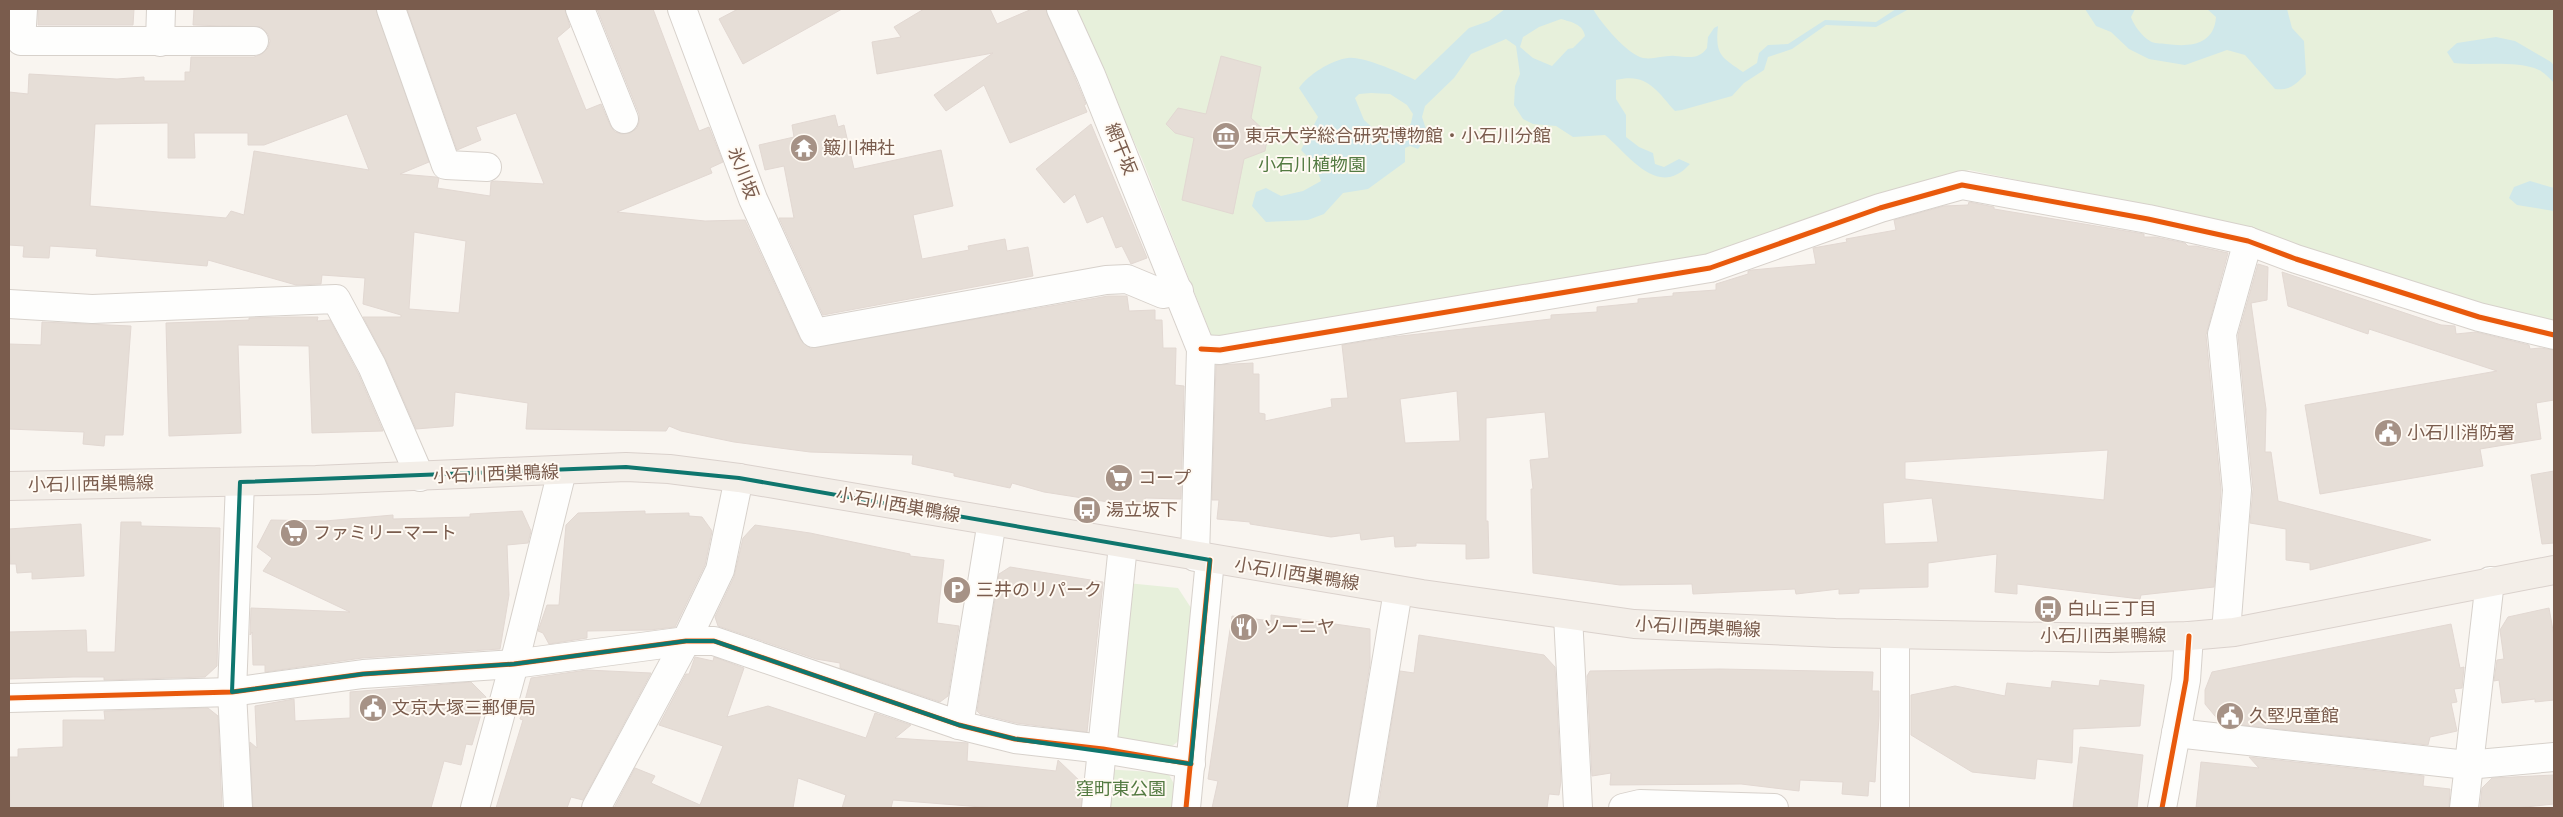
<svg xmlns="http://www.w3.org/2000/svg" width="2563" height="817" font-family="Inter,'Noto Sans JP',sans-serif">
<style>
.green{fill:#e7f0db}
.water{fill:#d0e8ea;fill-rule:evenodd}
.building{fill:#e6ded7;stroke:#e2d8d2;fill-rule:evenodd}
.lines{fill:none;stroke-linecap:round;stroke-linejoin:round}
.minor-casing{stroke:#d7d1cb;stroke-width:30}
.major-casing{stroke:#dad1cc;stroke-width:30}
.minor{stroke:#fefefd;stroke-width:28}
.major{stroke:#f3eee8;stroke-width:28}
.cycleway-casing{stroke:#fffaf3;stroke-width:8}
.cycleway{stroke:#e8590c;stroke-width:5}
.marked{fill:none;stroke:#0f766e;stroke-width:4;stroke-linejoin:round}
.labels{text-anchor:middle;stroke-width:4;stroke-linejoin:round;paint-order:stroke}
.poi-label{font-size:18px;fill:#7a5c4d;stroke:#fffaf3;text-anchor:start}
.street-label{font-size:18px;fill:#7a5c4d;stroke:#fffaf3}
.park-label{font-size:18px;fill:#537a41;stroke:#fffaf3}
</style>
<rect width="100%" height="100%" fill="#f9f5f0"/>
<g class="green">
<polygon points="1073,9 2554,9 2554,321 2461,302 2244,227 1969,170 1877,196 1701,261 1213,340 1142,159"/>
<polygon points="1127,583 1178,588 1193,611 1181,739 1167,750 1110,742"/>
<polygon points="1104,769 1168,773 1174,784 1172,808 1100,808"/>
</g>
<g class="water">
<path d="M1505,9H1593C1601,23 1627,54 1643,58C1653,60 1665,55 1675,56C1687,57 1699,60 1707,48L1708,37L1714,28L1718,26C1715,55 1721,57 1743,72L1757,63L1759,53L1768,45L1788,44L1825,20L1876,22L1896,9H1909L1876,27L1826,25L1792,49L1768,57L1764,70L1744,83L1732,96L1682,110L1675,111C1657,91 1647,72 1616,80V99L1626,115V137L1639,147L1653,153L1655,164L1664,167L1679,159L1690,164C1658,199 1631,157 1605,135L1573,137L1556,126L1533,124L1523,119L1514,105L1515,86L1520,74L1516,46L1506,39L1471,54L1454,78L1425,106L1422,117L1428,135L1418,149L1410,146L1405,148V162L1368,189L1343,193L1324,214L1308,220L1266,222L1252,206L1256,192L1266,188L1281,196L1303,191L1321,181L1314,163L1301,150L1318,117L1299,88C1308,75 1331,60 1348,58C1363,56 1401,73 1415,80L1469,28L1489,21ZM1561,19C1571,22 1583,24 1585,36L1573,48L1568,49L1552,66L1533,58L1520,47L1523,37L1539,27ZM1371,93L1390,94L1407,105L1413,114L1411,123L1406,132L1398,135L1373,128L1364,120L1355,98L1359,94Z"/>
<path d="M2085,9H2135L2131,17C2134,26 2142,36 2150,41C2154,44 2161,43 2166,44C2188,47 2214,46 2216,17L2207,9H2287L2292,28L2304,41L2306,74C2296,84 2290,91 2275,89L2245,55L2227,50L2185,65L2149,59L2129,49L2111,32L2096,26Z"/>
<path d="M2496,37L2515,41L2551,62L2554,66V83C2550,79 2545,73 2539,70C2517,60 2479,66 2454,63L2447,52L2457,43Z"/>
<polygon points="2530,181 2554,188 2554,211 2517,205 2509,198 2514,187"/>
</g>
<g class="building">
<polygon points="38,9 134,9 133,25 38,25"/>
<path d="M194,9H376L429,162L400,174L436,177L439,178L437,188L490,196L491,182L495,181L544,184L516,113L476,127L481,140L457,150L407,9H565L570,27L557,38L586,110L601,104L610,125L615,132L622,134L630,133L637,128L639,122V114L597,9H653L699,131L709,127L723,162L710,168L712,173L617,212L705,221L745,220L800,339L810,348L1108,296H1127L1129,311L1155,310V320H1162L1163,348H1176L1175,385L1184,386L1181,499L1145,498L1147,508L1044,492L1012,483L1010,488L954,476V473L912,464L913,455L810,452L734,442L681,431L669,426L666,431L526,429L528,403L455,392L453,426L416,429L386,360L363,317H401V315L363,304L365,278L322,275L321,284L296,285L208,260L207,266L96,256L97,249L50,246L49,258L23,257L24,246L9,245V92L28,94L29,74L117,79L144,77V81H185V72H190L191,57H254L262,54L268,48L270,41L268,34L261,27L193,25ZM347,114L369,170L254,151L244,215L231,211L226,218L90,206L95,124L168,123V158H195L194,133H248V145H264ZM414,232L466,241L459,313L409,309Z"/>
<polygon points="738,9 842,9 743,64 719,19"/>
<polygon points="924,9 990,9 997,24 1032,9 1046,9 1086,104 1084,105 1087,112 1010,143 984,85 946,111 934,95 993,53 877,74 872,42 901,37 894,27"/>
<polygon points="1221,56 1261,67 1251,118 1268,134 1265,151 1244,159 1233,214 1182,200 1194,138 1175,133 1166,124 1178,108 1206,114"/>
<polygon points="835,115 838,127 844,125 854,169 941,150 953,206 913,215 922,259 969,250 968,246 1005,239 1007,251 1028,247 1033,276 823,315 779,218 794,218 784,166 765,170 759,145 794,137 792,125"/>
<polygon points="1091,124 1147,258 1131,264 1122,246 1116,248 1103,216 1087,223 1075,194 1064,203 1036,169"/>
<path d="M1969,202L1994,207V209L2144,234V237H2155L2185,243L2188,246H2196L2228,253L2206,335L2221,490L2214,587L2141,595L2140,599L2017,584V594L1995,592L1997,554L1928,563V587L1859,589V593L1839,594V589L1796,594L1795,589L1693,594L1692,584L1620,585L1533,573L1531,489H1533L1530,460L1549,458L1545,412L1486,418V521H1488L1489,558L1466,559V544L1416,543V546L1395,547L1394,536L1361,540L1360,533L1331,537L1250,524V522L1217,519L1219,500H1212L1216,365L1253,363V374H1259V413L1265,414V421L1332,407L1331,399L1348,398L1342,345L1392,337L1551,319V315L1597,312V307L1638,303V299L1673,296V293L1716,290V284L1748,274V271L1752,270L1816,264L1813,248L1847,242L1846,239L1896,230L1894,220L1944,206L1968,205ZM1457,391L1460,441L1405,443L1400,399ZM2108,450L2104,500L1905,479V462ZM1932,498L1938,542L1885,544L1883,503Z"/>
<polygon points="2258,264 2268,267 2267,300 2251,303 2266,409 2265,452 2271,452 2278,501 2431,540 2310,570 2310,563 2286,560 2286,529 2250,523 2253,489 2238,335"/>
<polygon points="2282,272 2441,325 2455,326 2456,334 2476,332 2529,345 2530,349 2540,348 2554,350 2554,400 2536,403 2541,439 2480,449 2483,466 2320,494 2305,405 2497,371 2369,329 2368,334 2288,306"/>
<polygon points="288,317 318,317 317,321 330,320 358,373 383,431 312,433 309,346 238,345 241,433 169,436 166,323 249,320 249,318"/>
<polygon points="42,322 131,326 123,435 105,435 104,446 83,444 84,432 9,429 9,344 41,345"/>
<polygon points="2554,471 2554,543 2542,544 2531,475"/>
<polygon points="522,511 531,531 528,543 507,545 509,595 500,649 362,658 265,672 265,665 253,665 252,632 250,635 251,608 350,612 263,571 272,558 257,547 271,520 325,521 393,515 393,519 470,517 470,514"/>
<polygon points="645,511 645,514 689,513 689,516 702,517 712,531 705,565 675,627 650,630 587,631 587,638 549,644 543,633 538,631 547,605 559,605 566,525 578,513"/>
<polygon points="121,522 141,522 141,526 220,528 217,666 205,677 104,680 104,677 73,677 9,679 9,632 86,630 87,652 115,652"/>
<polygon points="81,524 84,576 32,579 32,572 17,573 16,564 10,564 9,529"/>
<polygon points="755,525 810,533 910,554 910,556 944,560 937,623 959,626 948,696 940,702 840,668 840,663 816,659 718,626 715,617 734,577 743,538"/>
<polygon points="1010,567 1103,582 1087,732 1016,723 980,714 977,711 999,574"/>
<polygon points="2549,608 2554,636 2554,700 2535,702 2535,699 2502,703 2499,680 2494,681 2497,660 2504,659 2500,630 2508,617"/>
<polygon points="1271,615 1370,629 1370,664 1347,808 1212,808 1218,781 1208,779 1232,616 1271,621"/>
<polygon points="2451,624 2460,668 2464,667 2462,688 2454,689 2457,702 2451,703 2457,731 2430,737 2428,745 2242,725 2243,721 2220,722 2205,704 2205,690 2212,672"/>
<polygon points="1419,635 1544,655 1555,667 1561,781 1559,795 1549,794 1547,808 1378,808 1400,671 1414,673"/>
<polygon points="695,657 713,661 714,657 744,668 727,717 768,706 866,738 875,713 911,725 895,738 968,743 967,761 1056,771 1058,760 1083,784 1081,808 994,808 893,800 891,808 842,808 846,795 798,778 793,808 614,808 635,768 655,776 651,783 700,805 723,746 659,725 686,674 689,674"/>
<polygon points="1720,669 1873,672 1872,691 1879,691 1879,716 1875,782 1869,781 1868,796 1842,794 1843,782 1800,780 1799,791 1741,784 1610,785 1611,773 1592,776 1587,676 1590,671"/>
<polygon points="587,670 651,673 583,800 571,797 567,808 496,808 523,720 520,719 531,678"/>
<polygon points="2100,680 2144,685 2140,726 2073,729 2072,763 2037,759 2035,779 1972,772 1911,735 1911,695 1955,686 2005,696 2007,683 2051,688 2052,681 2099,686"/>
<polygon points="471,682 486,697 472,745 466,744 461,765 444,761 431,808 253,808 250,742 257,748 255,706 294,699 295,721 350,718 350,692"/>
<polygon points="208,708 218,716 222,808 10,808 9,757 18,757 18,749 63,747 63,720 105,720 104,711"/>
<polygon points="2080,747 2143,755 2137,808 2073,808"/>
<polygon points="2249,757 2424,776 2423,786 2450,789 2449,808 2196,808 2201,762 2259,768"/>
<polygon points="2554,775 2554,804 2516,808 2480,808 2482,788 2492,778"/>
</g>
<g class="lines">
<defs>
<g id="minor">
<polyline points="23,9 21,41 254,41"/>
<polyline points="391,9 446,165 487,167"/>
<polyline points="580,9 624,119"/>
<polyline points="682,9 753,199 814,333 1106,280 1127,279 1163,294 1179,291"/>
<polyline points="1061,9 1091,75 1201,349 1195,557"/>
<polyline points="160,42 161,9"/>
<polyline points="9,304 92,309 336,299 372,366 420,477"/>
<polyline points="1201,349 1220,350 1710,268 1880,208 1962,185 2148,219 2248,241 2296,259 2479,317 2554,335"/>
<polyline points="1568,616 1578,808"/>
<polyline points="2226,632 2237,490 2222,334 2248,241"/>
<polyline points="9,698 232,692 363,674 514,664 686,641 714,641 959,725 1015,739 1103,749 1191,764"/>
<polyline points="959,725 992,521"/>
<polyline points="2176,733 2467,765 2554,757"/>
<polyline points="238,808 232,692 240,482"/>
<polyline points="475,808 514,664 562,471"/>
<polyline points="596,808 686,641 720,570 739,478"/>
<polyline points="1096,808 1123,545"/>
<polyline points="1186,808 1210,560"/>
<polyline points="1362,808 1398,591"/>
<polyline points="1623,808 1640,804 1774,808"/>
<polyline points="1895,808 1895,634"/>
<polyline points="2162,808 2186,680 2189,636"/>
<polyline points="2464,808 2490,581"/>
</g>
<polyline id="major" points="9,486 316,480 626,467 669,469 739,478 1422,594 1634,624 1835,633 2109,638 2189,636 2234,632 2554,570"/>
</defs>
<use href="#minor" class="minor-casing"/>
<use href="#major" class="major-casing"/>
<use href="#minor" class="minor"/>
<use href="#major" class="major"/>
<defs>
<g id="cycleway">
<polyline points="1201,349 1220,350 1710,268 1880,208 1962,185 2148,219 2248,241 2296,259 2479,317 2554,335"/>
<polyline points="9,698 232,692 363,674 514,664 686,641 714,641 959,725 1015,739 1103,749 1191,764"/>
<polyline points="1186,808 1210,560"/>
<polyline points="2162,808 2186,680 2189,636"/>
</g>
</defs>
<use href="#cycleway" class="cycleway-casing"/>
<use href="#cycleway" class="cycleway"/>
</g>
<path class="marked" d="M626,467L739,478L1210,560L1191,764L1015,739L959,725L714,641H686L514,664L363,674L232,692L240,482Z"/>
<defs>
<symbol id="museum-disc" viewBox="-11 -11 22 22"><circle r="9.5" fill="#a69286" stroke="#fffaf3"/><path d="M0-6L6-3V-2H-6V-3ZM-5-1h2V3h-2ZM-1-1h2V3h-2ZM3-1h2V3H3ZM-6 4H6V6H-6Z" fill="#fff"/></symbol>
<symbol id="temple-disc" viewBox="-11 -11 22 22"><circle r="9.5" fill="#a69286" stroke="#fffaf3"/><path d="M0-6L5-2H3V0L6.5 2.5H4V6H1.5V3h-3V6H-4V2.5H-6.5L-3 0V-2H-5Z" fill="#fff"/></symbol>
<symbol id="civic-disc" viewBox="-11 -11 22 22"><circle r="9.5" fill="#a69286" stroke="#fffaf3"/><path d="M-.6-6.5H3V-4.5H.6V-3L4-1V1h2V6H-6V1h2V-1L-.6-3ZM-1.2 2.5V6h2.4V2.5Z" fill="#fff"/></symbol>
<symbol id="supermarket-disc" viewBox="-11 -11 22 22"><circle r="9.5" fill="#a69286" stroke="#fffaf3"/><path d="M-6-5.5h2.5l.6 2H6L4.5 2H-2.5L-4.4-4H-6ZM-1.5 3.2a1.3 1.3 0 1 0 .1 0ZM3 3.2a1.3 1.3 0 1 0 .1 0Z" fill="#fff"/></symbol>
<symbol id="bus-disc" viewBox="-11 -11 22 22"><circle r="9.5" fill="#a69286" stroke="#fffaf3"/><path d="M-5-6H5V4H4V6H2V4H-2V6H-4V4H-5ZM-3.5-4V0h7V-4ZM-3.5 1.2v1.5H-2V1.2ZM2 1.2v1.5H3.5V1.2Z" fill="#fff"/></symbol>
<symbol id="parking-disc" viewBox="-11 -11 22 22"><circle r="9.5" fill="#a69286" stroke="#fffaf3"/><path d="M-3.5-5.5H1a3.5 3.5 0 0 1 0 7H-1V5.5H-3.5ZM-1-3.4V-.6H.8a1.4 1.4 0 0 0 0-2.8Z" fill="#fff"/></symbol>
<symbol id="restaurant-disc" viewBox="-11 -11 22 22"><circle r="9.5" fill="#a69286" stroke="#fffaf3"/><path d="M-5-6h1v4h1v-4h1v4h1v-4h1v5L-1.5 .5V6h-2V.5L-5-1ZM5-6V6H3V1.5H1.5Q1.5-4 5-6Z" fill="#fff"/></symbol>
</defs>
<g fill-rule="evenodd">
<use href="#museum-disc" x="1210" y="120" width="32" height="32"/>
<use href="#temple-disc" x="788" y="132" width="32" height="32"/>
<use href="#civic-disc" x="2372" y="417" width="32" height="32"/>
<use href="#supermarket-disc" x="1103" y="462" width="32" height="32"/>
<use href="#bus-disc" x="1071" y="494" width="32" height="32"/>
<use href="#supermarket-disc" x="278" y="517" width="32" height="32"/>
<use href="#parking-disc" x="941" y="574" width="32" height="32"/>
<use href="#bus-disc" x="2032" y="593" width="32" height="32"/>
<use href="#restaurant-disc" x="1228" y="611" width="32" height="32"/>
<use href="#civic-disc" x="357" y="692" width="32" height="32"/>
<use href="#civic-disc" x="2214" y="700" width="32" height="32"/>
</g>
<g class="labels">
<g class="poi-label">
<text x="1245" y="142">東京大学総合研究博物館・小石川分館</text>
<text x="823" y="154">簸川神社</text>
<text x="2407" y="439">小石川消防署</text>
<text x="1138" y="484">コープ</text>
<text x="1106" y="516">湯立坂下</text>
<text x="313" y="539">ファミリーマート</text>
<text x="976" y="596">三井のリパーク</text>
<text x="2067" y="615">白山三丁目</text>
<text x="1263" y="633">ソーニヤ</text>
<text x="392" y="714">文京大塚三郵便局</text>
<text x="2249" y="722">久堅児童館</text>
</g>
<g class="street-label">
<text transform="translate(1121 149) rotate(68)" y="6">網干坂</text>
<text transform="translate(743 173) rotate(69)" y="6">氷川坂</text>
<text transform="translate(496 474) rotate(-2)" y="6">小石川西巣鴨線</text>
<text transform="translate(91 484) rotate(-1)" y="6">小石川西巣鴨線</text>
<text transform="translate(898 505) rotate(10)" y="6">小石川西巣鴨線</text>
<text transform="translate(1297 574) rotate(9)" y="6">小石川西巣鴨線</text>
<text transform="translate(1698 627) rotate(3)" y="6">小石川西巣鴨線</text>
<text x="2103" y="642">小石川西巣鴨線</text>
</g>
<g class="park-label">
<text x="1312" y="171">小石川植物園</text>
<text x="1121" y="795">窪町東公園</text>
</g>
</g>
<rect width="2563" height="817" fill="none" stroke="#7a5c4d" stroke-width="20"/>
</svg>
